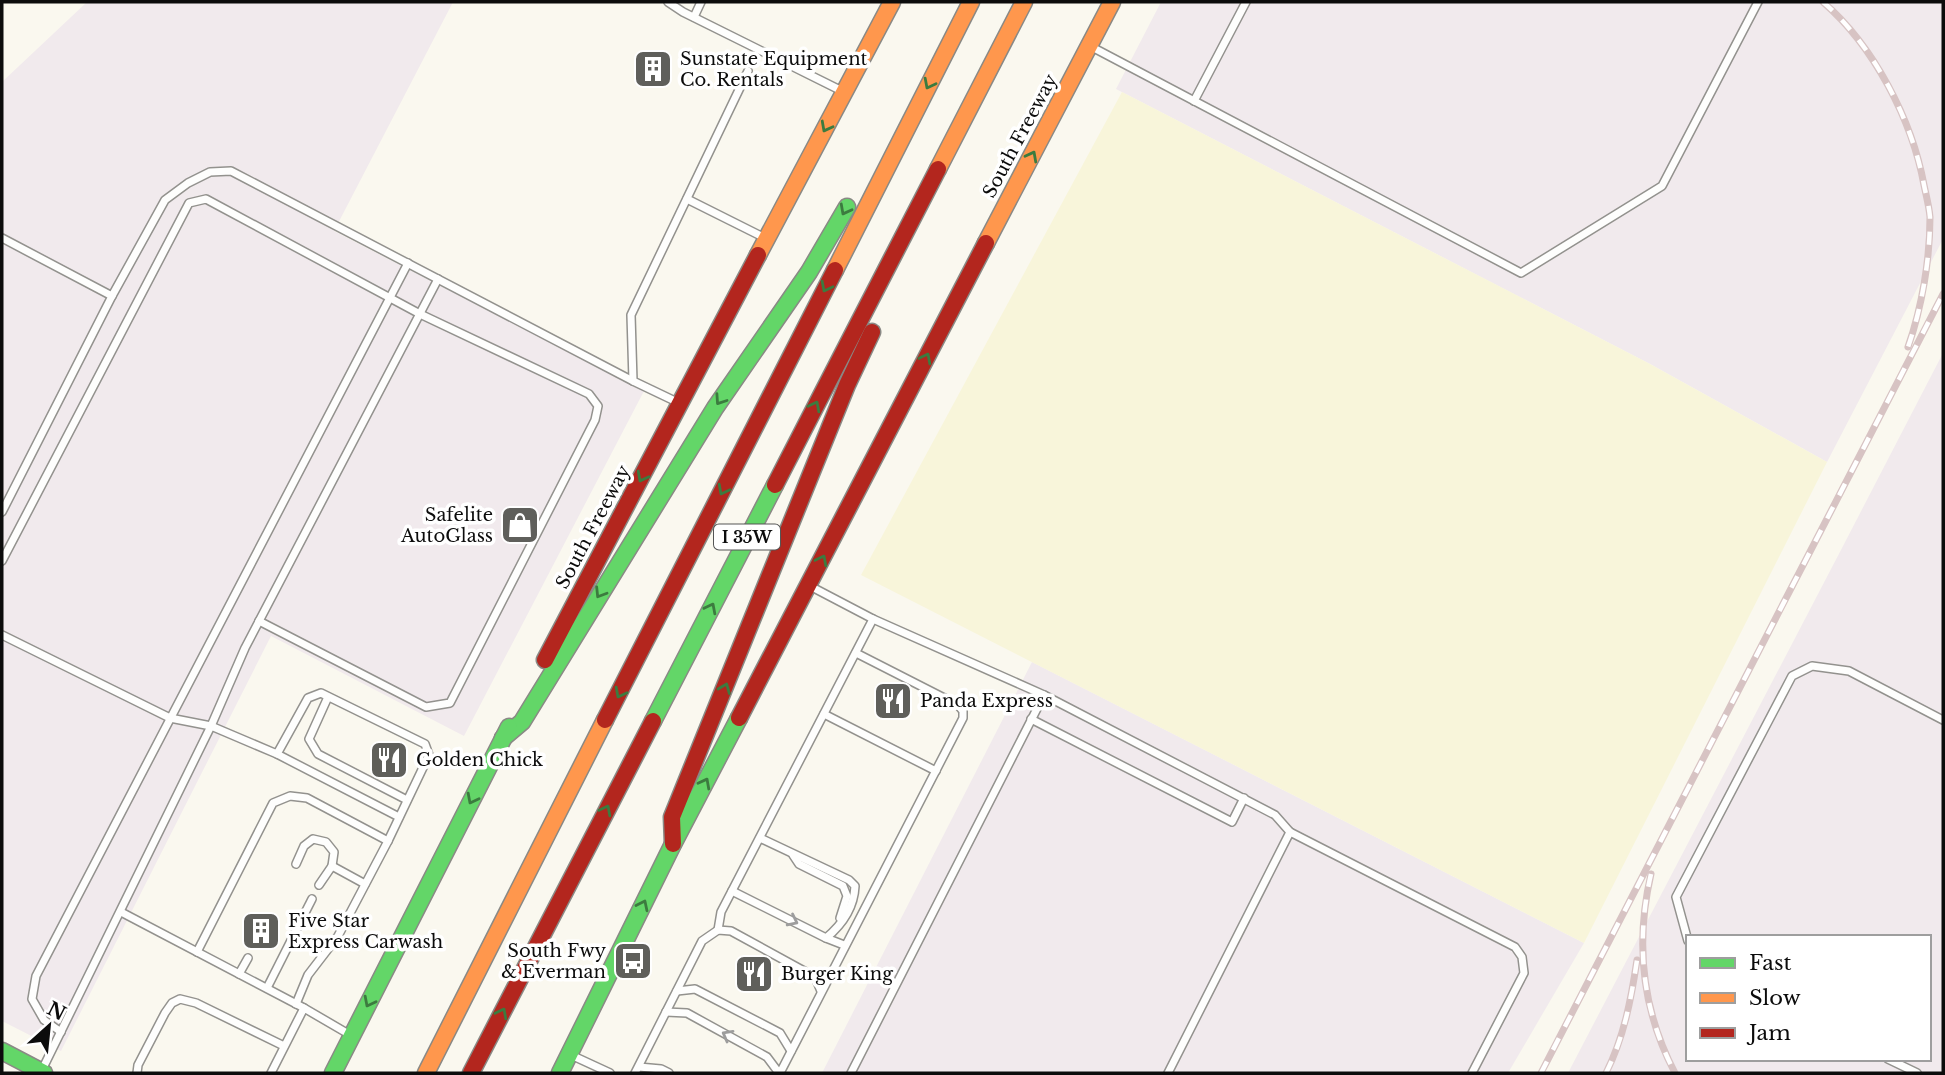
<svg xmlns="http://www.w3.org/2000/svg" width="1945" height="1075" font-family="'Libre Baskerville',serif">
<style>
.industrial{fill:#f1eaed;fill-rule:evenodd}
.farmland{fill:#f8f5da}
.lines{fill:none;stroke-linecap:round;stroke-linejoin:round}
.lane-casing{stroke:#93928e;stroke-width:10}
.fast-casing{stroke:#8a8985;stroke-width:19}
.slow-casing{stroke:#8a8985;stroke-width:19}
.jam-casing{stroke:#8a8985;stroke-width:19}
.lane{stroke:#fefefd;stroke-width:7}
.fast{stroke:#63d668;stroke-width:16}
.slow{stroke:#ff974d;stroke-width:16}
.jam{stroke:#b3261e;stroke-width:16}
.rail-casing{stroke:#d7c3c3;stroke-width:7}
.rail{stroke:#fff;stroke-width:4.5;stroke-dasharray:13;stroke-linecap:butt}
.oneway{stroke:#3c7b3f}
.oneway2{stroke:#9d9d9d}
.labels{text-anchor:middle;stroke-width:7;stroke-linejoin:round;paint-order:stroke}
.shield{fill:#fff;stroke:#555;stroke-width:2}
.shield-label{font-size:16px;font-weight:bold;fill:#0c0c0c}
.poi-label{font-size:18px;fill:#0c0c0c;stroke:#fff;text-anchor:start}
.street-label{font-size:18px;fill:#0c0c0c;stroke:#fff}
</style>
<rect width="100%" height="100%" fill="#faf8ef"/>
<g class="industrial">
<polygon points="87,2 453,2 334,231 644,391 464,736 271,636 61,1051 2,1021 2,82"/>
<polygon points="1161,2 1943,2 1943,239 1827,462 1650,364 1116,89"/>
<path d="M1943,353V1073H1568L1842,548ZM1688,937H1929V1059H1688Z"/>
<polygon points="1032,662 1584,943 1508,1073 822,1073"/>
</g>
<polygon class="farmland" points="1122,92 1650,364 1827,462 1584,943 861,575"/>
<g class="lines">
<defs>
<g id="lane">
<polyline points="668,2 683,12 842,91"/>
<polyline points="694,17 701,2"/>
<polyline points="1090,46 1521,273 1662,186 1758,2"/>
<polyline points="1194,101 1246,2"/>
<polyline points="687,199 767,239"/>
<polyline points="2,238 112,296 165,200 188,183 210,172 231,171 633,381"/>
<polyline points="677,402 633,381 631,315 748,71"/>
<polyline points="2,512 112,296"/>
<polyline points="2,561 189,203 206,199 420,314 589,394 598,406 595,420 450,703 426,707 259,621"/>
<polyline points="810,586 873,619 1044,695"/>
<polyline points="2,635 170,718 211,726 277,754 308,698 321,693 425,744 429,755 388,841"/>
<polyline points="328,697 309,739 318,754 407,800"/>
<polyline points="824,714 936,771"/>
<polyline points="1031,719 1232,822 1244,798"/>
<polyline points="277,754 399,817"/>
<polyline points="793,855 799,864 843,886 847,896 840,918"/>
<polyline points="296,864 304,846 313,839 326,842 334,852 332,866 319,885"/>
<polyline points="332,866 365,884"/>
<path d="M732,891L826,938C843,924 854,907 855,886L849,880L760,838"/>
<polyline points="121,912 304,1008"/>
<polyline points="718,930 721,912 873,619"/>
<polyline points="826,938 844,945"/>
<polyline points="1688,941 1676,897 1792,676 1812,666 1849,671 1943,720"/>
<polyline points="197,952 273,803 290,796 307,798 388,841 338,936 308,975 296,1004"/>
<polyline points="239,974 248,958"/>
<polyline points="267,988 312,899"/>
<polyline points="677,991 695,989 780,1033 791,1051"/>
<polyline points="666,1012 687,1013 767,1057 779,1073"/>
<polyline points="61,1032 44,1020 32,999 36,976 408,263"/>
<polyline points="571,1055 610,1073"/>
<polyline points="1888,1059 1917,1073"/>
<polyline points="639,1067 661,1069 669,1073"/>
<polyline points="42,1070 211,726 245,648 438,279"/>
<polyline points="137,1073 138,1065 165,1013 172,1003 180,999 196,1003 284,1046"/>
<polyline points="271,1073 304,1008 352,1036"/>
<polyline points="635,1073 702,941 718,930 731,931 815,977 821,991"/>
<polyline points="780,1073 963,718 963,711 958,705 856,653"/>
<polyline points="851,1073 1044,695 1275,815 1290,832"/>
<polyline points="1168,1073 1290,832 1515,947 1522,957 1524,973 1472,1073"/>
</g>
<g id="fast">
<polyline points="653,721 775,485"/>
<polyline points="503,738 522,722 715,408 809,272 847,207"/>
<polyline points="2,1051 44,1073"/>
<polyline points="333,1073 509,727"/>
<polyline points="560,1073 673,844 739,718"/>
</g>
<g id="slow">
<polyline points="938,169 1024,2"/>
<polyline points="986,243 1112,2"/>
<polyline points="758,255 892,2"/>
<polyline points="835,270 971,2"/>
<polyline points="426,1073 605,720"/>
</g>
<g id="jam">
<polyline points="775,485 938,169"/>
<polyline points="545,660 758,255"/>
<polyline points="739,718 986,243"/>
<polyline points="605,720 835,270"/>
<polyline points="673,844 672,817 847,385 872,332"/>
<polyline points="471,1073 653,721"/>
</g>
</defs>
<use href="#lane" class="lane-casing"/>
<use href="#fast" class="fast-casing"/>
<use href="#slow" class="slow-casing"/>
<use href="#jam" class="jam-casing"/>
<use href="#lane" class="lane"/>
<use href="#fast" class="fast"/>
<use href="#slow" class="slow"/>
<use href="#jam" class="jam"/>
<defs>
<g id="rail">
<path d="M1823,2C1874,46 1912,120 1924,185C1926,195 1929,206 1930,217C1930,259 1922,307 1908,347"/>
<path d="M1651,874C1635,943 1642,1010 1675,1073"/>
<polyline points="1541,1073 1943,294"/>
<path d="M1606,1073C1624,1037 1631,1000 1637,960"/>
</g>
</defs>
<use href="#rail" class="rail-casing"/>
<use href="#rail" class="rail"/>
</g>
<defs><path id="oneway-chevron" d="M-2-3.5L2.5 0L-2 3.5" fill="none" stroke-width="1.6" stroke-linecap="round" stroke-linejoin="round" transform="scale(1.75)"/></defs>
<g class="oneway">
<use href="#oneway-chevron" transform="translate(929 84) rotate(117)"/>
<use href="#oneway-chevron" transform="translate(826 127) rotate(118)"/>
<use href="#oneway-chevron" transform="translate(1032 156) rotate(-62)"/>
<use href="#oneway-chevron" transform="translate(845 210) rotate(118)"/>
<use href="#oneway-chevron" transform="translate(826 287) rotate(117)"/>
<use href="#oneway-chevron" transform="translate(926 358) rotate(-63)"/>
<use href="#oneway-chevron" transform="translate(720 400) rotate(124)"/>
<use href="#oneway-chevron" transform="translate(815 406) rotate(-63)"/>
<use href="#oneway-chevron" transform="translate(642 477) rotate(118)"/>
<use href="#oneway-chevron" transform="translate(723 490) rotate(117)"/>
<use href="#oneway-chevron" transform="translate(822 560) rotate(-63)"/>
<use href="#oneway-chevron" transform="translate(600 593) rotate(122)"/>
<use href="#oneway-chevron" transform="translate(711 608) rotate(-63)"/>
<use href="#oneway-chevron" transform="translate(725 688) rotate(-68)"/>
<use href="#oneway-chevron" transform="translate(620 693) rotate(117)"/>
<use href="#oneway-chevron" transform="translate(705 783) rotate(-62)"/>
<use href="#oneway-chevron" transform="translate(472 799) rotate(117)"/>
<use href="#oneway-chevron" transform="translate(606 810) rotate(-63)"/>
<use href="#oneway-chevron" transform="translate(643 905) rotate(-64)"/>
<use href="#oneway-chevron" transform="translate(369 1002) rotate(117)"/>
<use href="#oneway-chevron" transform="translate(502 1013) rotate(-63)"/>
</g>
<g class="oneway2">
<use href="#oneway-chevron" transform="translate(793 921) rotate(26)"/>
<use href="#oneway-chevron" transform="translate(727 1035) rotate(-151)"/>
</g>
<defs>
<symbol id="building-square" viewBox="-11 -11 22 22"><rect x="-9" y="-9" width="18" height="18" rx="4" fill="#5f5f5b" stroke="#fff"/><path d="M-4-6H4V6H1V3H-1V6H-4ZM-2.5-4.3h1.7v1.8h-1.7ZM.8-4.3h1.7v1.8H.8ZM-2.5-1h1.7V.8h-1.7ZM.8-1h1.7V.8H.8Z" fill="#fff"/></symbol>
<symbol id="shop-square" viewBox="-11 -11 22 22"><rect x="-9" y="-9" width="18" height="18" rx="4" fill="#5f5f5b" stroke="#fff"/><path d="M-5-2.5h2.3a2.7 3.5 0 0 1 5.4 0H5L5.5 6h-11ZM-1.5-2.5h3a1.5 2.3 0 0 0-3 0Z" fill="#fff"/></symbol>
<symbol id="restaurant-square" viewBox="-11 -11 22 22"><rect x="-9" y="-9" width="18" height="18" rx="4" fill="#5f5f5b" stroke="#fff"/><path d="M-5-6h1v4h1v-4h1v4h1v-4h1v5L-1.5 .5V6h-2V.5L-5-1ZM5-6V6H3V1.5H1.5Q1.5-4 5-6Z" fill="#fff"/></symbol>
<symbol id="bus-square" viewBox="-11 -11 22 22"><rect x="-9" y="-9" width="18" height="18" rx="4" fill="#5f5f5b" stroke="#fff"/><path d="M-5-6H5V4H4V6H2V4H-2V6H-4V4H-5ZM-3.5-4V0h7V-4ZM-3.5 1.2v1.5H-2V1.2ZM2 1.2v1.5H3.5V1.2Z" fill="#fff"/></symbol>
</defs>
<g fill-rule="evenodd">
<use href="#building-square" x="631" y="47" width="44" height="44"/>
<use href="#shop-square" x="498" y="503" width="44" height="44"/>
<use href="#restaurant-square" x="871" y="679" width="44" height="44"/>
<use href="#restaurant-square" x="367" y="738" width="44" height="44"/>
<use href="#building-square" x="239" y="909" width="44" height="44"/>
<use href="#bus-square" x="611" y="939" width="44" height="44"/>
<use href="#restaurant-square" x="732" y="952" width="44" height="44"/>
</g>
<g class="labels">
<rect class="shield" x="714" y="524.5" width="66" height="25" rx="5"/>
<g class="shield-label">
<text x="747" y="543">I 35W</text>
</g>
<g class="poi-label">
<text x="680" y="65">Sunstate Equipment<tspan x="680" dy="21">Co. Rentals</tspan></text>
<text x="493" y="521" text-anchor="end">Safelite<tspan x="493" dy="21">AutoGlass</tspan></text>
<text x="920" y="707">Panda Express</text>
<text x="416" y="766">Golden Chick</text>
<text x="288" y="927">Five Star<tspan x="288" dy="21">Express Carwash</tspan></text>
<text x="606" y="957" text-anchor="end">South Fwy<tspan x="606" dy="21">&amp; Everman</tspan></text>
<text x="781" y="980">Burger King</text>
</g>
<g class="street-label">
<text transform="translate(1020 136) rotate(-62)" y="6">South Freeway</text>
<text transform="translate(593 527) rotate(-62)" y="6">South Freeway</text>
</g>
</g>
<rect width="1945" height="1075" fill="none" stroke="#0c0c0c" stroke-width="7"/>
<rect x="1686" y="935" width="245" height="126" fill="#ffffff" stroke="#9e9e9e" stroke-width="2"/>
<rect x="1700" y="958" width="35" height="10" fill="#63d668" stroke="#9e9e9e" stroke-width="2"/>
<text x="1749" y="970" font-size="21" fill="#0c0c0c">Fast</text>
<rect x="1700" y="993" width="35" height="10" fill="#ff974d" stroke="#9e9e9e" stroke-width="2"/>
<text x="1749" y="1005" font-size="21" fill="#0c0c0c">Slow</text>
<rect x="1700" y="1028" width="35" height="10" fill="#b3261e" stroke="#9e9e9e" stroke-width="2"/>
<text x="1749" y="1040" font-size="21" fill="#0c0c0c">Jam</text>
<g transform="translate(49 1026) rotate(27)" stroke="#ffffff" stroke-width="5" paint-order="stroke">
<path d="M0-5L12 26L0 18L-12 26Z" fill="#0c0c0c"/>
<text y="-10" font-size="19" font-weight="bold" text-anchor="middle" fill="#0c0c0c">N</text>
</g>
</svg>
